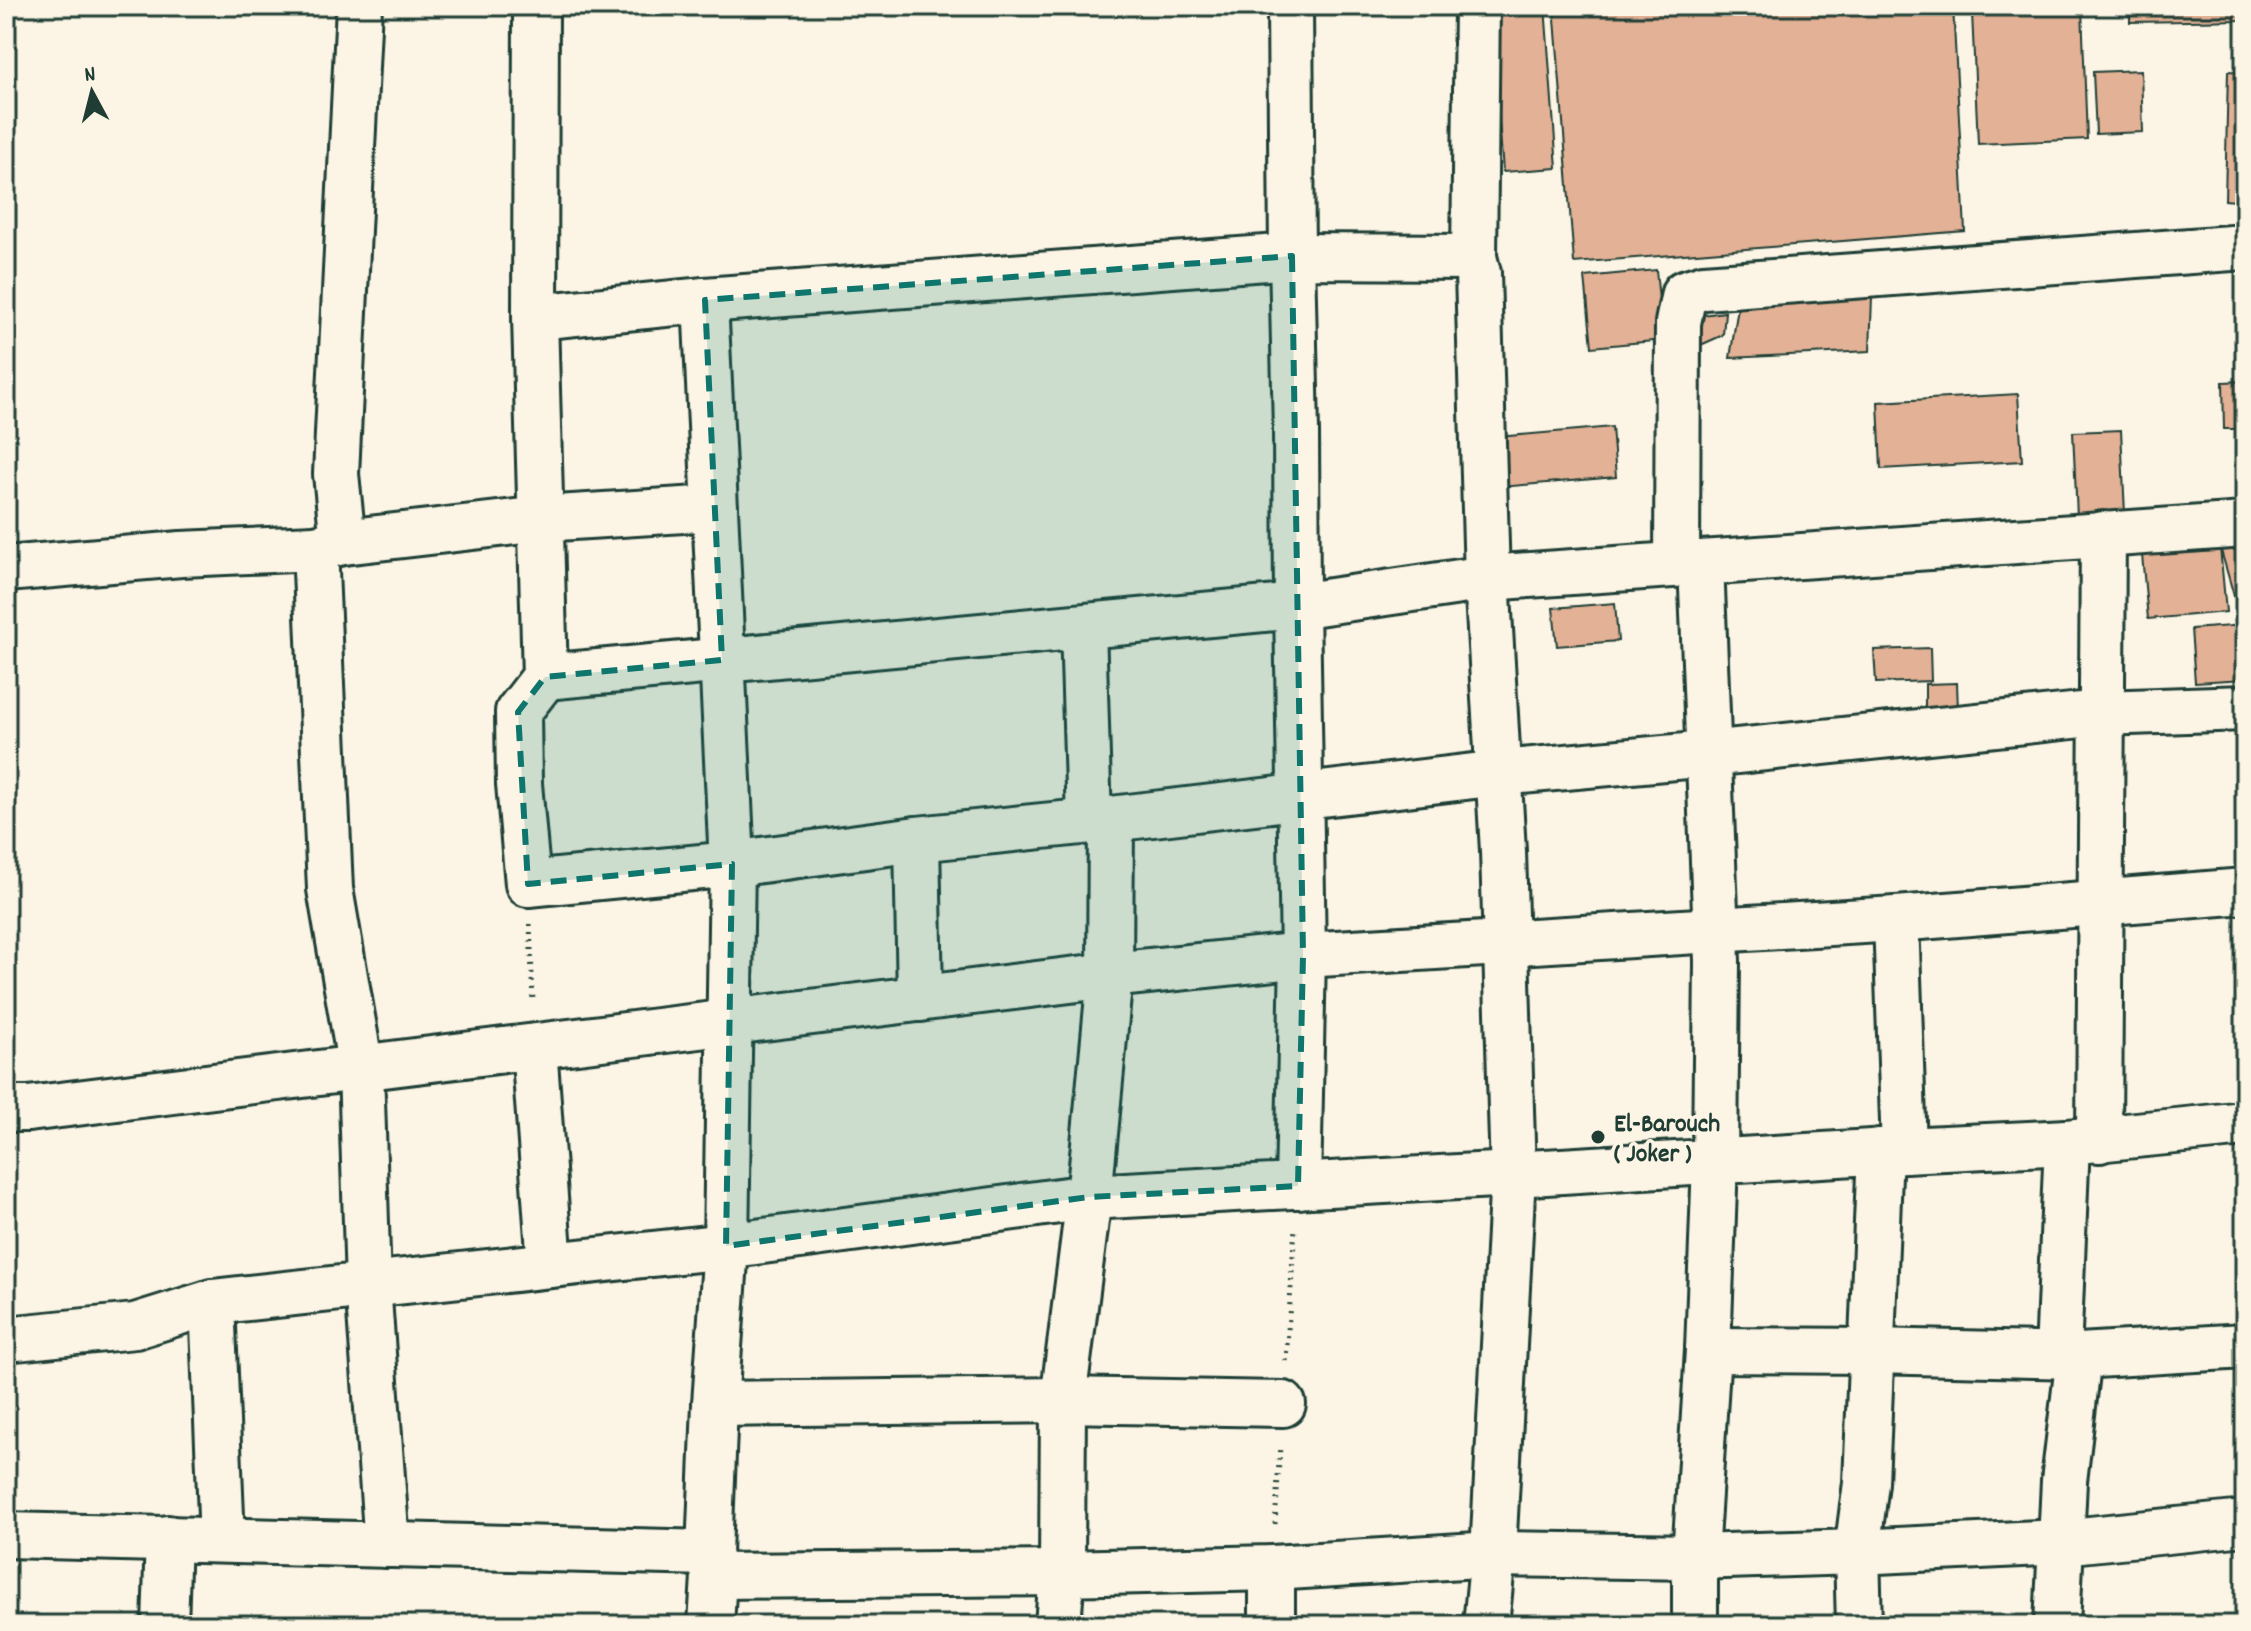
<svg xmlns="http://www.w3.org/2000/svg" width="2251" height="1631" font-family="Dekko,sans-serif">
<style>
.building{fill:#e3b195;stroke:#1f3d34;stroke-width:2}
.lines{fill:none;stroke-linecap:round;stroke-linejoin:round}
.minor-casing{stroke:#1f3d34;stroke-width:50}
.path{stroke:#1f3d34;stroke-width:5;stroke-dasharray:2 6;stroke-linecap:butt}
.minor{stroke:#fcf5e5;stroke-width:44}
.marked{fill:#0f766e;fill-opacity:0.2;stroke:#0f766e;stroke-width:6;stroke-dasharray:16 10;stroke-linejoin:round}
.poi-dot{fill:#1f3d34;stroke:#fcf5e5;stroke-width:3}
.labels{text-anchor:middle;stroke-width:7;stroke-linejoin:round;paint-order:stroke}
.poi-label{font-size:26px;font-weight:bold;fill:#1f3d34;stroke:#fcf5e5;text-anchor:start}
</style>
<rect width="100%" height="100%" fill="#fcf5e5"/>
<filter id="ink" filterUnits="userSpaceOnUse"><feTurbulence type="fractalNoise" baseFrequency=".0125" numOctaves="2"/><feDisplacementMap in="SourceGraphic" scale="16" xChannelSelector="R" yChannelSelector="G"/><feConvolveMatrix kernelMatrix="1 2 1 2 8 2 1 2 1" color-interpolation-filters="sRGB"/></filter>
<g filter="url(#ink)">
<g class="building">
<polygon points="1491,6 1545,6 1557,168 1503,172"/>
<polygon points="1554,6 1953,6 1965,231 1574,263"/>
<polygon points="2130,6 2245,6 2245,20 2130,22"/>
<polygon points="2082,8 2087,139 1978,144 1972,13"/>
<polygon points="2141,70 2143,132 2096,134 2093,72"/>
<polygon points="2228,71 2245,72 2245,202 2225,200"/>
<polygon points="1656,270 1663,340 1592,347 1585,277"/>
<polygon points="1872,297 1870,351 1730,358 1738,307"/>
<polygon points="1725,312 1723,335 1692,349 1688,317"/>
<polygon points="2245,381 2245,429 2224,429 2223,382"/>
<polygon points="2018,394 2022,461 1881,469 1878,402"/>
<polygon points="1612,427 1616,477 1501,487 1497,437"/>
<polygon points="2121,430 2125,514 2077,517 2073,432"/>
<polygon points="2245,546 2245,610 2238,610 2220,547"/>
<polygon points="2220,547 2226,612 2148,619 2142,555"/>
<polygon points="1615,603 1618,641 1557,646 1553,608"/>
<polygon points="2245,625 2245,679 2195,682 2191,629"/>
<polygon points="1930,648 1931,681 1876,683 1874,650"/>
<polygon points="1957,683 1958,710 1925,711 1925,684"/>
</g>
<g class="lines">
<defs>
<g id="minor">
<polyline points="536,6 535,317 545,677 518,712 519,784 528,884 732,864 917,839 1111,819 1499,773 1708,754 2101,713 2245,708"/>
<polyline points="1290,6 1292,256 1296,432 1297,606 1303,955 1298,1186"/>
<polyline points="1477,6 1474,257 1478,273 1487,578 1503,851 1513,1174 1493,1554 1486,1625"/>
<polyline points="705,300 732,864 726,1246 715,1404 709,1553 714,1576 711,1625"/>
<polyline points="535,317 705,300 1292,256 1474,257"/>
<polyline points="343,542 336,474 359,6"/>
<polyline points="315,548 330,889 361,1069 368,1285 387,1545"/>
<polyline points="1677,564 1678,323 1684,293 1704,287 2245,247"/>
<polyline points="6,569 181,554 315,548 343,542 541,519 715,508"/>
<polyline points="1083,627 1089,821"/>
<polyline points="545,677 1297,606 1487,578 2245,525"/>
<polyline points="917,839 920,999"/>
<polyline points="1896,919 1904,1150"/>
<polyline points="534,1047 550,1265"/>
<polyline points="6,1109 28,1109 1110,975 1303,955 1896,919 2245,891"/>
<polyline points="2099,1140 2103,534"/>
<polyline points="212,1302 222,1540"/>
<polyline points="6,1339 135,1326 212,1302 726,1246 1089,1197 1513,1174 1904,1150 2067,1142 2245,1124"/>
<polyline points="1708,1350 1872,1351 2079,1356 2245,1346"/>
<polyline points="2058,1355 2067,1142"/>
<polyline points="715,1404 1063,1400 1283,1404"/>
<polyline points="6,1535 709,1553"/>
<polyline points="714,1576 1062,1573 1272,1568 1493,1554 1695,1557 1857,1552 2061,1542 2245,1523"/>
<polyline points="165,1625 168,1538"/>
<polyline points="1058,1625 1062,1573 1063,1400 1089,1197 1110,975 1111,819"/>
<polyline points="1272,1625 1272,1568"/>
<polyline points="1695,1625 1695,1557 1708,1350 1715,1161 1717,961 1701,563"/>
<polyline points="1859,1625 1857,1552 1866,1483 1880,1151"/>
<polyline points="2057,1625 2064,1481 2079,1356"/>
</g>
</defs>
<use href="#minor" class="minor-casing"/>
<g class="path">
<polyline points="530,924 533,1002"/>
<polyline points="1286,1361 1295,1227"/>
<polyline points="1275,1524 1280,1446"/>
</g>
<use href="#minor" class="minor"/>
</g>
</g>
<path class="marked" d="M1292,256L1303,955L1298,1186L1089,1197L726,1246L732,864L528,884L518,712L545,677L722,660L705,300Z"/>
<circle class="poi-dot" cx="1598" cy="1137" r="8"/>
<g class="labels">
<g class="poi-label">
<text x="1614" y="1131">El-Barouch<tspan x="1614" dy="30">( Joker )</tspan></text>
</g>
</g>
<rect width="2251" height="1631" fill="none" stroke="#fcf5e5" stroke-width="32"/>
<rect x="16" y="16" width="2219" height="1599" fill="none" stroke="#1f3d34" stroke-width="3" filter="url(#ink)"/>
<g transform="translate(92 92) rotate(353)" stroke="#fcf5e5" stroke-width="6" paint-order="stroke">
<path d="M0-6L14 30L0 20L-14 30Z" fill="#1f3d34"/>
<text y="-12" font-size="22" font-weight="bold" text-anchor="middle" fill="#1f3d34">N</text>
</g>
</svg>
